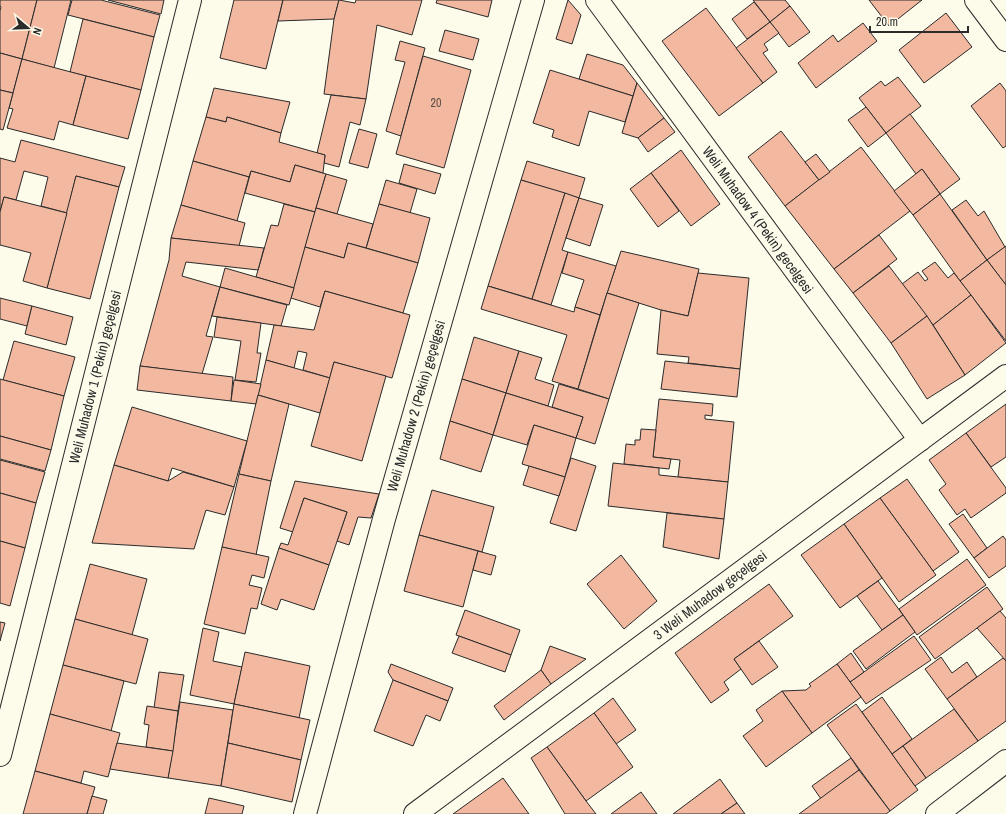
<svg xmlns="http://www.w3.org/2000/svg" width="1006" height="814" font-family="'Archivo Narrow',sans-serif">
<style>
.building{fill:#f2b8a0;stroke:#2b2b2b}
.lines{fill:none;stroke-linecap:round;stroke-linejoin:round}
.minor-casing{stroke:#2b2b2b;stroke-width:24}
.minor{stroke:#fdfbea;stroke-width:22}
.labels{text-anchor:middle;stroke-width:3;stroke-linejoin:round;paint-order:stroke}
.number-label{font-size:12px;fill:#5d4e48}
.street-label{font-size:14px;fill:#2b2b2b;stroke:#fdfbea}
</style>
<rect width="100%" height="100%" fill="#fdfbea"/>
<g class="building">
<polygon points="0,0 37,0 22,59 0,53 0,11 1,7 0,6"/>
<polygon points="37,0 71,0 54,68 22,59"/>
<polygon points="72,0 101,0 160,15 154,37 68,15"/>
<polygon points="108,0 164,0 161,14"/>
<polygon points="234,0 283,0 266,69 220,58"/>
<polygon points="283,0 339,0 334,19 278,21"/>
<polygon points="339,0 355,3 356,0 422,0 412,35 377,25 366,99 324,94 334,19"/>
<polygon points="437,0 492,0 488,17 436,3"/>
<polygon points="568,0 581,15 572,44 556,39"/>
<polygon points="753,0 785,0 790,6 770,22"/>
<polygon points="869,0 922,0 889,26"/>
<polygon points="754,2 770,22 747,39 732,19"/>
<polygon points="790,6 810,32 789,47 770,22"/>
<polygon points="706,8 763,83 719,116 662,41"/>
<polygon points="946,13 972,47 924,83 899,50"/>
<polygon points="83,19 154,37 141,90 70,72"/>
<polygon points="770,22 779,33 764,44 768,50 763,53 777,72 763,83 736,48"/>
<polygon points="863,23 877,41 816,88 798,63 833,35 838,42"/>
<polygon points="445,30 479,39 473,60 439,51"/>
<polygon points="400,41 425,48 401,136 386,131 405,62 395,60"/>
<polygon points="0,53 22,59 13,93 0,90"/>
<polygon points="587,54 623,65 637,83 633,96 579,79"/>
<polygon points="423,56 471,70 444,168 396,154"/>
<polygon points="22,59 86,76 73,125 59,121 54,140 7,128 13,109 9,108"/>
<polygon points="550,70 633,96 625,122 589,111 579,146 552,137 554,130 533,123"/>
<polygon points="86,76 141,90 128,139 73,125"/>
<polygon points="898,77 921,106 886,133 859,98 881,81 885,86"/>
<polygon points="637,83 664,118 638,138 622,133"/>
<polygon points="1000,83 1006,91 1006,146 1003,148 971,106"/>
<polygon points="214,88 290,102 281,133 227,117 226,122 206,117"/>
<polygon points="0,90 13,93 3,130 0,129"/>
<polygon points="331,95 366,99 360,125 350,122 339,167 324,163 325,155 317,153"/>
<polygon points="866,107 886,133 868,147 848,120"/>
<polygon points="910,114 960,179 940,194 922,169 916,174 886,133"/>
<polygon points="206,117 226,122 227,117 281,133 279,142 325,155 323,173 295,165 290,182 251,171 249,177 193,161"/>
<polygon points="664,118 675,132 648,152 638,138"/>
<polygon points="359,129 377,134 368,168 349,163"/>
<polygon points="781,131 819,180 785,206 748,157"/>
<polygon points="21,140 125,167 119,187 76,176 67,213 41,206 48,177 24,171 16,200 4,197 0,212 0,158 15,162"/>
<polygon points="861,147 910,211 834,269 785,206"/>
<polygon points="681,150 720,204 691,226 651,173"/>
<polygon points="816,154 830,172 819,180 805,162"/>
<polygon points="193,161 249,177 237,221 181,205"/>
<polygon points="527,161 585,178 579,198 521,180"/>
<polygon points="404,164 441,174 435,194 399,183"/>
<polygon points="295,165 326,174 315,212 245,193 251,171 290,182"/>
<polygon points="922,169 940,194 913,215 894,191"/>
<polygon points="651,173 679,211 658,227 630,189"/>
<polygon points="326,174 347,180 337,214 316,208"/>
<polygon points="76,176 119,187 90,299 47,288"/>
<polygon points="386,180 417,189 410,213 379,204"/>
<polygon points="521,180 565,193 532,299 488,286"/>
<polygon points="565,193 579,198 562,250 568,252 551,305 532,299"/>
<polygon points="940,194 987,260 960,281 913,215"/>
<polygon points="4,197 67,213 47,288 23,281 31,253 0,245 0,212"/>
<polygon points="579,198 603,205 590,246 566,238"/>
<polygon points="966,200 978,216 984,211 1005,247 987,260 952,210"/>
<polygon points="284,204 315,212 294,288 256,277 271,225 278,226"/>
<polygon points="379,204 430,218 418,263 366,248"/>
<polygon points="181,205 245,223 239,246 171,238"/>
<polygon points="316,208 373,224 366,248 348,243 344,258 305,247"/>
<polygon points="879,235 897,259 853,293 834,269"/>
<polygon points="171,238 264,248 258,270 186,262 182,276 220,287 206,336 213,337 202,374 140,366 169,260"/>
<polygon points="348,243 418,263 403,313 325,291 320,307 291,298 305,247 344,258"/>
<polygon points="1006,246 1006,285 987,260"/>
<polygon points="621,251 699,269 688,316 661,310 607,293"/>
<polygon points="568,252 616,266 600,315 575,307 584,280 562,273"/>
<polygon points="987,260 1006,285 1006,341 960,281"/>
<polygon points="935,262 948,278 954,273 971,295 933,325 902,284 918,272 925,281 928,279 922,271"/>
<polygon points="889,266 927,316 891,343 853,293"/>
<polygon points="225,268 294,288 289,305 220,287"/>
<polygon points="698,273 749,278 740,369 688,363 689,357 657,354 661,310 688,316"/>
<polygon points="488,286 574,312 575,307 600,315 578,389 552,381 567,335 481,309"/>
<polygon points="220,287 287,305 281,326 212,316"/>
<polygon points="325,291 410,315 392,378 334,362 330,378 303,370 307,353 298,351 294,368 266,360 274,325 314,330"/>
<polygon points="607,293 639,303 609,399 578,389"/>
<polygon points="971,295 1006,343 965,375 933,325"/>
<polygon points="0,298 32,306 27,326 0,319"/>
<polygon points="32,306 73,317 66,345 25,334"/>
<polygon points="927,316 965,375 927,399 891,343"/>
<polygon points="217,317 261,323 257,353 261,353 256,382 235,380 241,341 214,337"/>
<polygon points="474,337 519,351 506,393 462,379"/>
<polygon points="14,341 75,357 64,396 3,380"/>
<polygon points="519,351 542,358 535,379 554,385 548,406 506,393"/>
<polygon points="266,360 330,378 320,413 258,395"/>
<polygon points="665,361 740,369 737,397 661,389"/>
<polygon points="334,362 386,376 362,461 311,446"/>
<polygon points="140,366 233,377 231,401 137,390"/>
<polygon points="0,379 64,396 51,450 0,436"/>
<polygon points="462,379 506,393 493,435 450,421"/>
<polygon points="234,380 261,384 256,404 231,401"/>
<polygon points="559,384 609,399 595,444 576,438 583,417 552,407"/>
<polygon points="506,393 583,417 576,438 534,425 527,445 493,435"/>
<polygon points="258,395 289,404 271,481 239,474"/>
<polygon points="659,399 713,404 712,416 705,415 705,419 734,422 728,482 678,477 680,460 653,457"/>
<polygon points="1006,404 1006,457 991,467 966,433"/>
<polygon points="132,407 247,441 234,487 172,468 168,481 114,465"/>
<polygon points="450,421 493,435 481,472 440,459"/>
<polygon points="534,425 576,438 565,477 522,464"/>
<polygon points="641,429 656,430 653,457 671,459 669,469 624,464 626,444 635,445 635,440 640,440"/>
<polygon points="966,433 1006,488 1006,493 971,518 965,509 957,515 939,490 946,484 929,460"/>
<polygon points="0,436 51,450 45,471 0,459"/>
<polygon points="571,458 596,466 576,531 550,523"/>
<polygon points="0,460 45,472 36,503 0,493"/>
<polygon points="613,463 659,468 659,475 728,482 724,519 608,506"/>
<polygon points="114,465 168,481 183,472 234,487 225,515 206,510 194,549 92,543"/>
<polygon points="529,466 565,477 559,496 523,485"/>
<polygon points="239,474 271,481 256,555 222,547"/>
<polygon points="907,479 959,552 933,571 880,498"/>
<polygon points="295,481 379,494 371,518 358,517 349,545 337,541 347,512 304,498 293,532 280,528"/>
<polygon points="432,490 494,507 482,552 419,535"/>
<polygon points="0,493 36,503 25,548 0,541"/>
<polygon points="304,498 347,512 329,565 279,548 281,543 288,545"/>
<polygon points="880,498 936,575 899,602 844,524"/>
<polygon points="667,513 724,519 719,559 663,547"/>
<polygon points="963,514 987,548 974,558 949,524"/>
<polygon points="844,524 882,578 840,608 801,555"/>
<polygon points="419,535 478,551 463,607 404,591"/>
<polygon points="1003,536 1006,540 1006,566 989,578 974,558"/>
<polygon points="0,541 25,548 10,606 0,603"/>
<polygon points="222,547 269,557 264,578 252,575 249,585 262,588 257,609 251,608 245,634 204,624"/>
<polygon points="279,548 329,565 314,610 281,599 277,610 261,604"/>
<polygon points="478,551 496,556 491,575 473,570"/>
<polygon points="621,555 657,601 624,629 587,584"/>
<polygon points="967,559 986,585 917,635 899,609"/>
<polygon points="90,564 147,579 132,635 75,619"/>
<polygon points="878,581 903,615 882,630 857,596"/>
<polygon points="769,584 793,616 734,659 741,669 724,682 729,690 711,703 675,653"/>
<polygon points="987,587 1003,609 935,659 919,637"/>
<polygon points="465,610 520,630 511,655 456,635"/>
<polygon points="1000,611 1006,618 1006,661 977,628"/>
<polygon points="903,615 915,632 866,669 853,651"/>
<polygon points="75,619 148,639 136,684 63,665"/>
<polygon points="0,622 5,623 0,641"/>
<polygon points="203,628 219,632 213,661 242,667 234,704 190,695"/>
<polygon points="459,636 511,655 505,672 452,653"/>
<polygon points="914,636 931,660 866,704 850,682"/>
<polygon points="759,641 778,667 752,685 734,659"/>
<polygon points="550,646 586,659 551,684 541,670"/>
<polygon points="245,652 310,666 299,718 234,704"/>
<polygon points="851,653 864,672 850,682 837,664"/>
<polygon points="941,657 952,673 967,662 977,677 947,699 925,669"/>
<polygon points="1003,658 1006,661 1006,721 978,741 947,699"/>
<polygon points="391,664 453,688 448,701 393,680 388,672"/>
<polygon points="837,664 861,697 812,733 782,691 806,690 811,686 809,684"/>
<polygon points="63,665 124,681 111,731 50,714"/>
<polygon points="541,670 551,684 504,720 494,706"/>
<polygon points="159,672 184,675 178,711 154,708"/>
<polygon points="393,680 448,701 440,721 426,715 413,746 374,731"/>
<polygon points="782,691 812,733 766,767 743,736 763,721 756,710"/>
<polygon points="882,697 912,739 892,754 862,712"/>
<polygon points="613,698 636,730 616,744 594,713"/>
<polygon points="180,702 233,710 221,786 168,778"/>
<polygon points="234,704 310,720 301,760 228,743"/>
<polygon points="856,704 918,790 890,811 827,725"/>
<polygon points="147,706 178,711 173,751 146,747 149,725 144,724"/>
<polygon points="954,709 978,741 926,778 903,746"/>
<polygon points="594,713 633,767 586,801 547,747"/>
<polygon points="50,714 120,733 108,777 84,771 81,783 35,771"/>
<polygon points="117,743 173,751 168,778 110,769"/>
<polygon points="228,743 301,760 292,802 221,786"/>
<polygon points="903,746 926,778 915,786 892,754"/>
<polygon points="547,747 586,801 596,814 565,814 531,758"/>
<polygon points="851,758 859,770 821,799 812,786"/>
<polygon points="859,770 890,811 886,814 799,814"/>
<polygon points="35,771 95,787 87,814 23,814"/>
<polygon points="503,778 529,814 453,814"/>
<polygon points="720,779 737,803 721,814 673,814"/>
<polygon points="641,792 657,814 611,814"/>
<polygon points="92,796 107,800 103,814 87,814"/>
<polygon points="209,798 244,806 242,814 205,814"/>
<polygon points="737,803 745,814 721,814"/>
</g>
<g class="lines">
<defs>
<g id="minor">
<polyline points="597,0 920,440"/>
<polyline points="976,0 1006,40"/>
<polyline points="0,755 190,0"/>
<polyline points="305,814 384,519 533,0"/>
<polyline points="415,814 1006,376"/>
<polyline points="937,814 1006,761"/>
</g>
</defs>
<use href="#minor" class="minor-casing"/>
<use href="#minor" class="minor"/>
</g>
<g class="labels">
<g class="number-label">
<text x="436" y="107">20</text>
</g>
<g class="street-label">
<text transform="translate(758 220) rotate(54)" y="5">Weli Muhadow 4 (Pekin) gecelgesi</text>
<text transform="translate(95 377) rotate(-76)" y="5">Weli Muhadow 1 (Pekin) geçelgesi</text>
<text transform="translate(416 406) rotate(-74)" y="5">Weli Muhadow 2 (Pekin) geçelgesi</text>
<text transform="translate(710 595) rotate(-37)" y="5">3 Weli Muhadow geçelgesi</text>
</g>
</g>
<g transform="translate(28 28) rotate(109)" stroke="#fdfbea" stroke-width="3" paint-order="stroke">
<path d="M0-3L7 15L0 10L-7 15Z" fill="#2b2b2b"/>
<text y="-6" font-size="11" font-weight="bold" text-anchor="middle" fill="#2b2b2b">N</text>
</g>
<path d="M870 26v6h98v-6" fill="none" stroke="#2b2b2b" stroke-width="2"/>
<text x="876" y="26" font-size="12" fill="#2b2b2b" stroke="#fdfbea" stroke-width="3" paint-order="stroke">20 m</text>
</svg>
